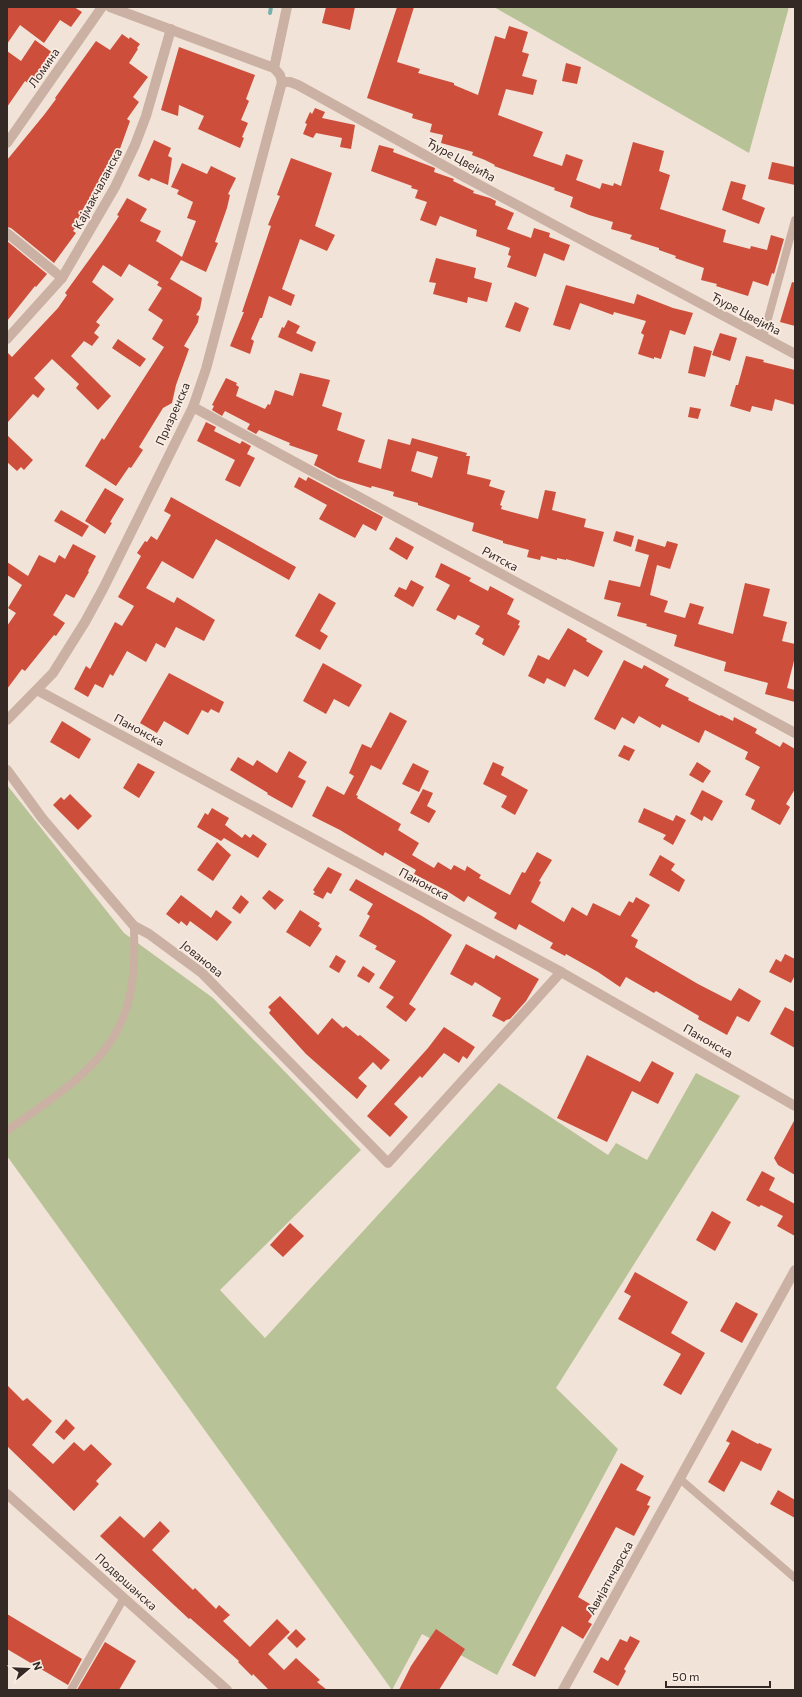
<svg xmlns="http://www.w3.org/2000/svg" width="802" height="1697" font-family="Commissioner,sans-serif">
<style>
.green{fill:#b8c297}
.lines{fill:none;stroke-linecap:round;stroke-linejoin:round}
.stream{stroke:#75b1ad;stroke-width:4}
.building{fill:#cd4e3b;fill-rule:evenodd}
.service{stroke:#cbb1a3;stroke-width:8}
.minor{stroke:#cbb1a3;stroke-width:10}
.tertiary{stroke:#cbb1a3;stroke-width:10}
.labels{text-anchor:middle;stroke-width:3.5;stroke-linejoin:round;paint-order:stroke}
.street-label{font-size:12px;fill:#352926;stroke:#faede4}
</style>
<rect width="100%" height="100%" fill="#f2e3d8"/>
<g class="green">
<polygon points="494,7 789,7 749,153"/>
<polygon points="7,785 124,933 213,998 361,1150 220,1290 265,1338 499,1083 608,1155 616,1143 647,1160 696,1073 740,1096 556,1388 618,1449 497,1675 422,1634 392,1690 7,1156"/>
</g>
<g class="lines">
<polyline class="stream" points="270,13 271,7"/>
</g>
<g class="building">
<polygon points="7,7 74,7 82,12 71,27 60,20 44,43 20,25 7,44"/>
<polygon points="326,7 355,7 350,30 322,23"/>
<polygon points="397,7 414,7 397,62 420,69 418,73 454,83 454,85 478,95 495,36 505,39 509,26 528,32 522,52 529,54 522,76 537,80 533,95 506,89 498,115 543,132 533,156 562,166 566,154 583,160 576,180 600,189 602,183 613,186 614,183 621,186 633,142 664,151 659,171 670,175 660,209 726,230 723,242 750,249 751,246 767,250 771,235 784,239 774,274 772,273 768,286 753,281 748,296 716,286 717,284 701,280 704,268 675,258 676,256 659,250 659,248 630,239 632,235 611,229 613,222 589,215 570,207 573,197 554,190 555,188 494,166 495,165 485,160 472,155 473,152 441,143 443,135 430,132 432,124 412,118 413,114 367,98"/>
<polygon points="122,34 129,39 130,37 140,44 137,48 138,49 129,63 148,77 133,97 139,102 127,119 130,121 117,157 101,177 104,180 83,209 87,212 73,231 76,233 54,263 11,228 7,227 7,160 44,115 56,99 55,98 96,41 110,50"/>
<polygon points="35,40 53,53 33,86 25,81 7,107 7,51 21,61"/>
<polygon points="179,47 255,75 246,99 249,101 241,120 248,123 242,137 244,138 240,148 198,129 204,116 179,105 178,116 161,110"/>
<polygon points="566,63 581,67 577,84 562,81"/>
<polygon points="315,108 325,112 322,118 355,125 351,149 340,147 342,138 316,133 313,138 303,134 307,124 305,123 310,112 312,114"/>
<polygon points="154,140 171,148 168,156 172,158 168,185 151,178 149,181 138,176"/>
<polygon points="379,145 394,149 393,152 430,166 435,168 434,172 454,179 453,181 474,191 473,193 490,198 496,201 495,205 514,213 507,229 531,238 534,228 550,233 549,237 570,245 564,261 544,253 536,277 507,267 511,256 508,255 510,248 476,236 477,230 440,216 436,226 420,220 427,202 415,198 418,190 411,188 412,186 371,171"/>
<polygon points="291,158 332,173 315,226 335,235 327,251 300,239 282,289 295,295 291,306 269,296 262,318 260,318 251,339 254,341 250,354 230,346 244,312 242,312 271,226 268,225 280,196 277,195"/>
<polygon points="772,162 795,167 795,185 768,179"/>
<polygon points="182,163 207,174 211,166 236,178 228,194 230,195 227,208 215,242 218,243 206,272 181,260 170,279 202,298 200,309 196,315 199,316 198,322 184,346 189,349 176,385 172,403 163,408 139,447 143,450 131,468 129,467 116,486 85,466 102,438 104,440 164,347 152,339 163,320 148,310 162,288 157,285 159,282 129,264 121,277 103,265 92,282 114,299 96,322 100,325 94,333 99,337 92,346 84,341 71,356 111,396 98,410 76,388 79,384 52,359 34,378 45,389 38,398 33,394 7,423 7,352 12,357 58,308 67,295 65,293 102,242 119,216 117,215 127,198 147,209 140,221 161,231 156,241 182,257 196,221 187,218 193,202 177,194 179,190 171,187"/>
<polygon points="731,181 746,185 742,199 765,208 759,224 722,210"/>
<polygon points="7,241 47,274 36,287 35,286 7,321"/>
<polygon points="436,258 476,268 474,278 492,283 487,302 468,297 467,303 433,294 436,283 429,282"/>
<polygon points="792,282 795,283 795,326 780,322"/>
<polygon points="566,285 634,304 637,294 673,308 693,313 685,335 670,330 661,359 654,357 654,359 638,354 644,335 641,333 646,321 614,312 613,315 580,303 570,330 553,325"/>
<polygon points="515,302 529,308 520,332 505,327"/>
<polygon points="288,320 300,326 296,333 316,342 312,352 278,337 282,327 284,328"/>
<polygon points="720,333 737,338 730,361 712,355"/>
<polygon points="118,339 146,359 140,367 112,348"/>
<polygon points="694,346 712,351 705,377 688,373"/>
<polygon points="746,356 764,360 763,362 795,370 795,405 775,399 772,411 752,406 750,412 730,406 736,385 738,385"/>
<path d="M300,373L330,380L322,406L342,413L337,430L365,440L358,462L381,469L388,439L410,445L412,438L467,453L466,456H470L467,474L491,480L489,486L505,491L500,505L502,506L501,509L538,519L545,490L556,492L552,510L586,519L584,527L604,532L594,567L566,559V560L557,558V560L541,556L540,560L527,557L529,550L503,543V541L472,531L474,523L418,505V503L393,496L394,492L372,486L371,488L338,478L314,465L318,455L289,445L290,443L259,430L256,434L247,429L250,424L225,411L222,416L212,410L214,406L212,405L226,378L237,383L236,385L239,387L236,396L265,409L268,404L270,405L275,390L293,396ZM417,451L438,457L432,478L411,471Z"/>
<polygon points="690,407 701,409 698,419 688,417"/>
<polygon points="206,422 216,427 214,431 240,444 242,441 251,446 247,454 255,458 240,487 225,480 235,460 197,441"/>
<polygon points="7,435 33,460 24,470 21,467 17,471 7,462"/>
<polygon points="299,477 306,481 308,477 383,517 376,531 363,524 355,538 319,519 327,505 294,487"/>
<polygon points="105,488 124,499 110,522 112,523 105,534 85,521"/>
<polygon points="171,497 296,567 289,580 216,539 193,579 162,561 146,588 174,603 177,597 215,620 204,641 176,627 165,648 156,643 146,662 127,651 113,676 110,674 103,688 95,684 88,697 74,689 86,666 90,669 115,622 122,626 134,606 118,597 141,556 137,553 145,541 147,542 151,536 157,540 171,515 164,511"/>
<polygon points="61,510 89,526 82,537 54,521"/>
<polygon points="616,531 634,536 631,547 613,541"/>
<polygon points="396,537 414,547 407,560 389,549"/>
<polygon points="638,539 665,547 667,541 678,544 670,569 657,565 650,595 668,601 664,612 685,618 690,603 704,607 698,624 733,634 745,583 770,589 763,616 787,622 782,641 795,644 795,657 787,688 795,690 795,702 765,694 768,683 724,671 726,662 674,646 677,635 646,626 647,624 617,616 621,603 604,599 609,580 640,587 649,555 635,551"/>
<polygon points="73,544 96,556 88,571 89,572 74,598 66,594 53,615 65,623 56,636 54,635 25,671 22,669 7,689 7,626 16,613 8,608 22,585 7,575 7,562 28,576 39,555 55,563 59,555 65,559"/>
<polygon points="441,563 471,578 469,581 488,591 490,586 514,599 507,614 520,621 518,625 520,626 504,656 482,644 484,639 475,634 480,626 458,615 455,620 436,610 450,585 435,577"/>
<polygon points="411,580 424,587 413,607 394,596 399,587 406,590"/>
<polygon points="319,593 336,603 320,631 328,636 320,650 295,636"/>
<polygon points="568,628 587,639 586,641 603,651 588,677 574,669 565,687 547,678 544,684 528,676 538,655 549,660"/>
<polygon points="624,660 642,669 644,665 669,679 665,686 689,698 688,700 720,716 721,715 733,721 734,717 757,729 755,733 780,747 783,742 795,749 795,789 786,804 790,807 780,825 751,809 755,800 745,795 760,767 745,759 748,752 705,730 699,743 662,724 660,728 639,716 634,724 622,717 615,730 594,719"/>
<polygon points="323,663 362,685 349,707 334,699 326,714 303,701"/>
<polygon points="169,673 224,702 219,713 211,709 208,713 202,710 188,735 164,721 157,733 140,723"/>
<polygon points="390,712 407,721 381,770 371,765 356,795 358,796 357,798 401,824 398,830 419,843 412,855 434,868 438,862 451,870 454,865 465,871 467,866 481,875 479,878 510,895 522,872 525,873 537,852 552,860 539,881 541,882 531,902 564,922 572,907 587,916 593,903 620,916 629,901 633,903 636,897 650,905 631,936 638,940 635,947 698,984 731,1001 739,988 761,1001 749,1022 737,1016 727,1035 698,1019 699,1016 656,991 654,993 626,977 620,987 598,972 566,954 565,956 550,948 553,943 519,924 516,930 494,918 497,913 468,896 464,902 447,891 414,874 416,870 385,852 383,856 340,830 312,816 327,786 344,795 354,776 349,773 362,744 371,748"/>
<polygon points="62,721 91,739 79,759 50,742"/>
<polygon points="624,745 635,750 629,761 618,756"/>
<polygon points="289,751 307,762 298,777 306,781 292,808 267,794 268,793 230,770 238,757 253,766 257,760 277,773"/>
<polygon points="493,762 504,767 501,775 528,790 515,815 501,807 507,796 483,784"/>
<polygon points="697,762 711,771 703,783 689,775"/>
<polygon points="138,763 155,772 139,798 123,788"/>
<polygon points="413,763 429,771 419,792 402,784"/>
<polygon points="423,789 433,793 427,806 436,811 429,823 410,813"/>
<polygon points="702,790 723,801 712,821 704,816 702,821 690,814"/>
<polygon points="70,794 92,816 78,830 53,805 61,797 64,800"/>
<polygon points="212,808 229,818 225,825 242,838 245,834 250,838 253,834 267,844 258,858 224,838 221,841 197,827 205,813 208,815"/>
<polygon points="644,808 673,821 676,815 686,820 673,845 663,839 666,835 638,822"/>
<polygon points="217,842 231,855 213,881 197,870"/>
<polygon points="660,855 675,864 671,870 685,880 679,892 649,875"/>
<polygon points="328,867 342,874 331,894 327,892 323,899 313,894 315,892 313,890"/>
<polygon points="356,879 422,916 452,935 409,1004 416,1009 406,1022 386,1007 394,997 379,988 396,961 375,949 377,946 359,936 370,916 367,914 373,904 349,890"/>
<polygon points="269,890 284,900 275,910 262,898"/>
<polygon points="181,895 211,918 216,910 232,922 217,941 190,921 187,926 181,921 179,924 166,914"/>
<polygon points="241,895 249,902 240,914 232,908"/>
<polygon points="300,910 320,923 318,926 322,929 310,947 286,932"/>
<polygon points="466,944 494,959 496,955 539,979 526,1001 510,1019 506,1020 504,1022 492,1016 501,998 475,982 472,986 450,974"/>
<polygon points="785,954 795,959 795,975 791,983 769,972 776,959 781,962"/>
<polygon points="336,955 346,961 339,973 329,967"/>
<polygon points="363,966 375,974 369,983 357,976"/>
<polygon points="280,996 318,1035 332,1018 343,1028 346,1026 358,1036 360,1035 390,1060 381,1070 373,1062 358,1078 367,1086 357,1099 306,1054 269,1013 271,1010 268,1007"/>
<polygon points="785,1007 795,1012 795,1048 770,1034"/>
<polygon points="444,1027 475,1047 467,1059 463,1056 459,1063 444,1053 422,1078 420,1076 394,1104 408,1117 390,1137 367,1116 428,1048"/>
<polygon points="587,1055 640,1082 652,1061 674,1073 658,1104 632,1091 607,1142 557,1118"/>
<polygon points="795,1119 795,1175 778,1165 774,1158"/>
<polygon points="762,1171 775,1178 769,1190 795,1204 795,1236 777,1226 783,1216 761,1205 759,1207 746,1200"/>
<polygon points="712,1211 731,1222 715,1251 696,1240"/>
<polygon points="290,1223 304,1236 283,1257 270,1245"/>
<polygon points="635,1272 688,1302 671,1333 705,1353 681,1395 663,1385 681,1354 618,1319 631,1296 624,1292"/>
<polygon points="736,1302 758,1314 742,1343 720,1331"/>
<polygon points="7,1385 23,1401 27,1398 52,1421 32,1445 53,1464 74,1442 84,1451 91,1444 112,1464 96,1481 99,1484 74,1511 7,1446"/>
<polygon points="66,1419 75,1428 64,1440 55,1432"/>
<polygon points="732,1430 758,1444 759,1443 772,1449 761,1471 741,1461 724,1492 708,1482 730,1443 726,1441"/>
<polygon points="621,1463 644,1476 636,1490 651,1497 647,1505 650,1506 634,1536 616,1527 578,1597 590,1604 586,1610 593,1614 588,1622 592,1624 583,1639 562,1626 535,1677 512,1665"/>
<polygon points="778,1490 795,1500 795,1518 770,1504"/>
<polygon points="120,1516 144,1538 160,1521 170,1531 152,1550 193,1590 195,1588 216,1609 219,1605 230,1615 223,1621 250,1647 277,1619 290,1632 268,1654 284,1670 296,1658 320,1680 317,1682 327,1690 269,1690 253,1674 252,1676 238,1662 239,1661 190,1618 189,1619 100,1536"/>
<polygon points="7,1614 82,1659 68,1685 7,1649"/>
<polygon points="296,1629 306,1639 297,1648 287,1638"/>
<polygon points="436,1629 465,1649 439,1690 399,1690 411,1666"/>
<polygon points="630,1636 640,1641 624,1669 626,1671 618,1686 593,1672 601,1657 608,1661 620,1639 627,1642"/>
<polygon points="105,1642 136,1661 119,1690 77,1690"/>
</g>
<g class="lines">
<g class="service">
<polyline points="763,337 795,220"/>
<path d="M7,1131C66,1087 126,1057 133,975C135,959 134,942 134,926"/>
<polyline points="680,1479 795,1578"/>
<polyline points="71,1690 124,1598"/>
</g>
<g class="minor">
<polyline points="110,7 274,68 280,75 282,82 290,82 298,85 459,174 795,354"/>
<polyline points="274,68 287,7"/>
<polyline points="7,143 102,7"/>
<polyline points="7,233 62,278"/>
<polyline points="7,339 62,278 115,187 135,145 146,116 171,29"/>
<polyline points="193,407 795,733"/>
<polyline points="37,690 561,972 795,1106"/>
<polyline points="7,720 53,673 85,622 103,589 193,407 206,369 282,82"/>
<polyline points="7,770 42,818 134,926 149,934 202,973 388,1163 561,972"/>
<polyline points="563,1690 795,1270"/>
</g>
<polyline class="tertiary" points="7,1494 227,1690"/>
</g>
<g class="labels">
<g class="street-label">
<text transform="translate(44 68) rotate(-55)" y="4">Ломина</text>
<text transform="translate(461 160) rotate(29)" y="4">Ђуре Цвејића</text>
<text transform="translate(98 189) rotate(-62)" y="4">Кајмакчаланска</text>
<text transform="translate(746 314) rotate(28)" y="4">Ђуре Цвејића</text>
<text transform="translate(173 414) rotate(-66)" y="4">Призренска</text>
<text transform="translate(500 559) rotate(28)" y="4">Ритска</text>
<text transform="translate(139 730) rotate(28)" y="4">Панонска</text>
<text transform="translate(424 884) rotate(28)" y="4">Панонска</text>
<text transform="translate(202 959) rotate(39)" y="4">Јованова</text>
<text transform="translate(708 1041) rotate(30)" y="4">Панонска</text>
<text transform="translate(610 1578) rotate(-61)" y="4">Авијатичарска</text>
<text transform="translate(126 1582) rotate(42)" y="4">Подвршанска</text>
</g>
</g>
<rect width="802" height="1697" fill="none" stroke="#352926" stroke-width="16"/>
<g transform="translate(28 1669) rotate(71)" stroke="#faede4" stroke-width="3" paint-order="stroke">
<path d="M0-3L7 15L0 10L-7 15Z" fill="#352926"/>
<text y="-6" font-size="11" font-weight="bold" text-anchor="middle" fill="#352926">N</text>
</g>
<path d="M666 1681v6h104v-6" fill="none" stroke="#352926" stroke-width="2"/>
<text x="672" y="1681" font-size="12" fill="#352926" stroke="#faede4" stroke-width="3" paint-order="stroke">50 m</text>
</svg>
